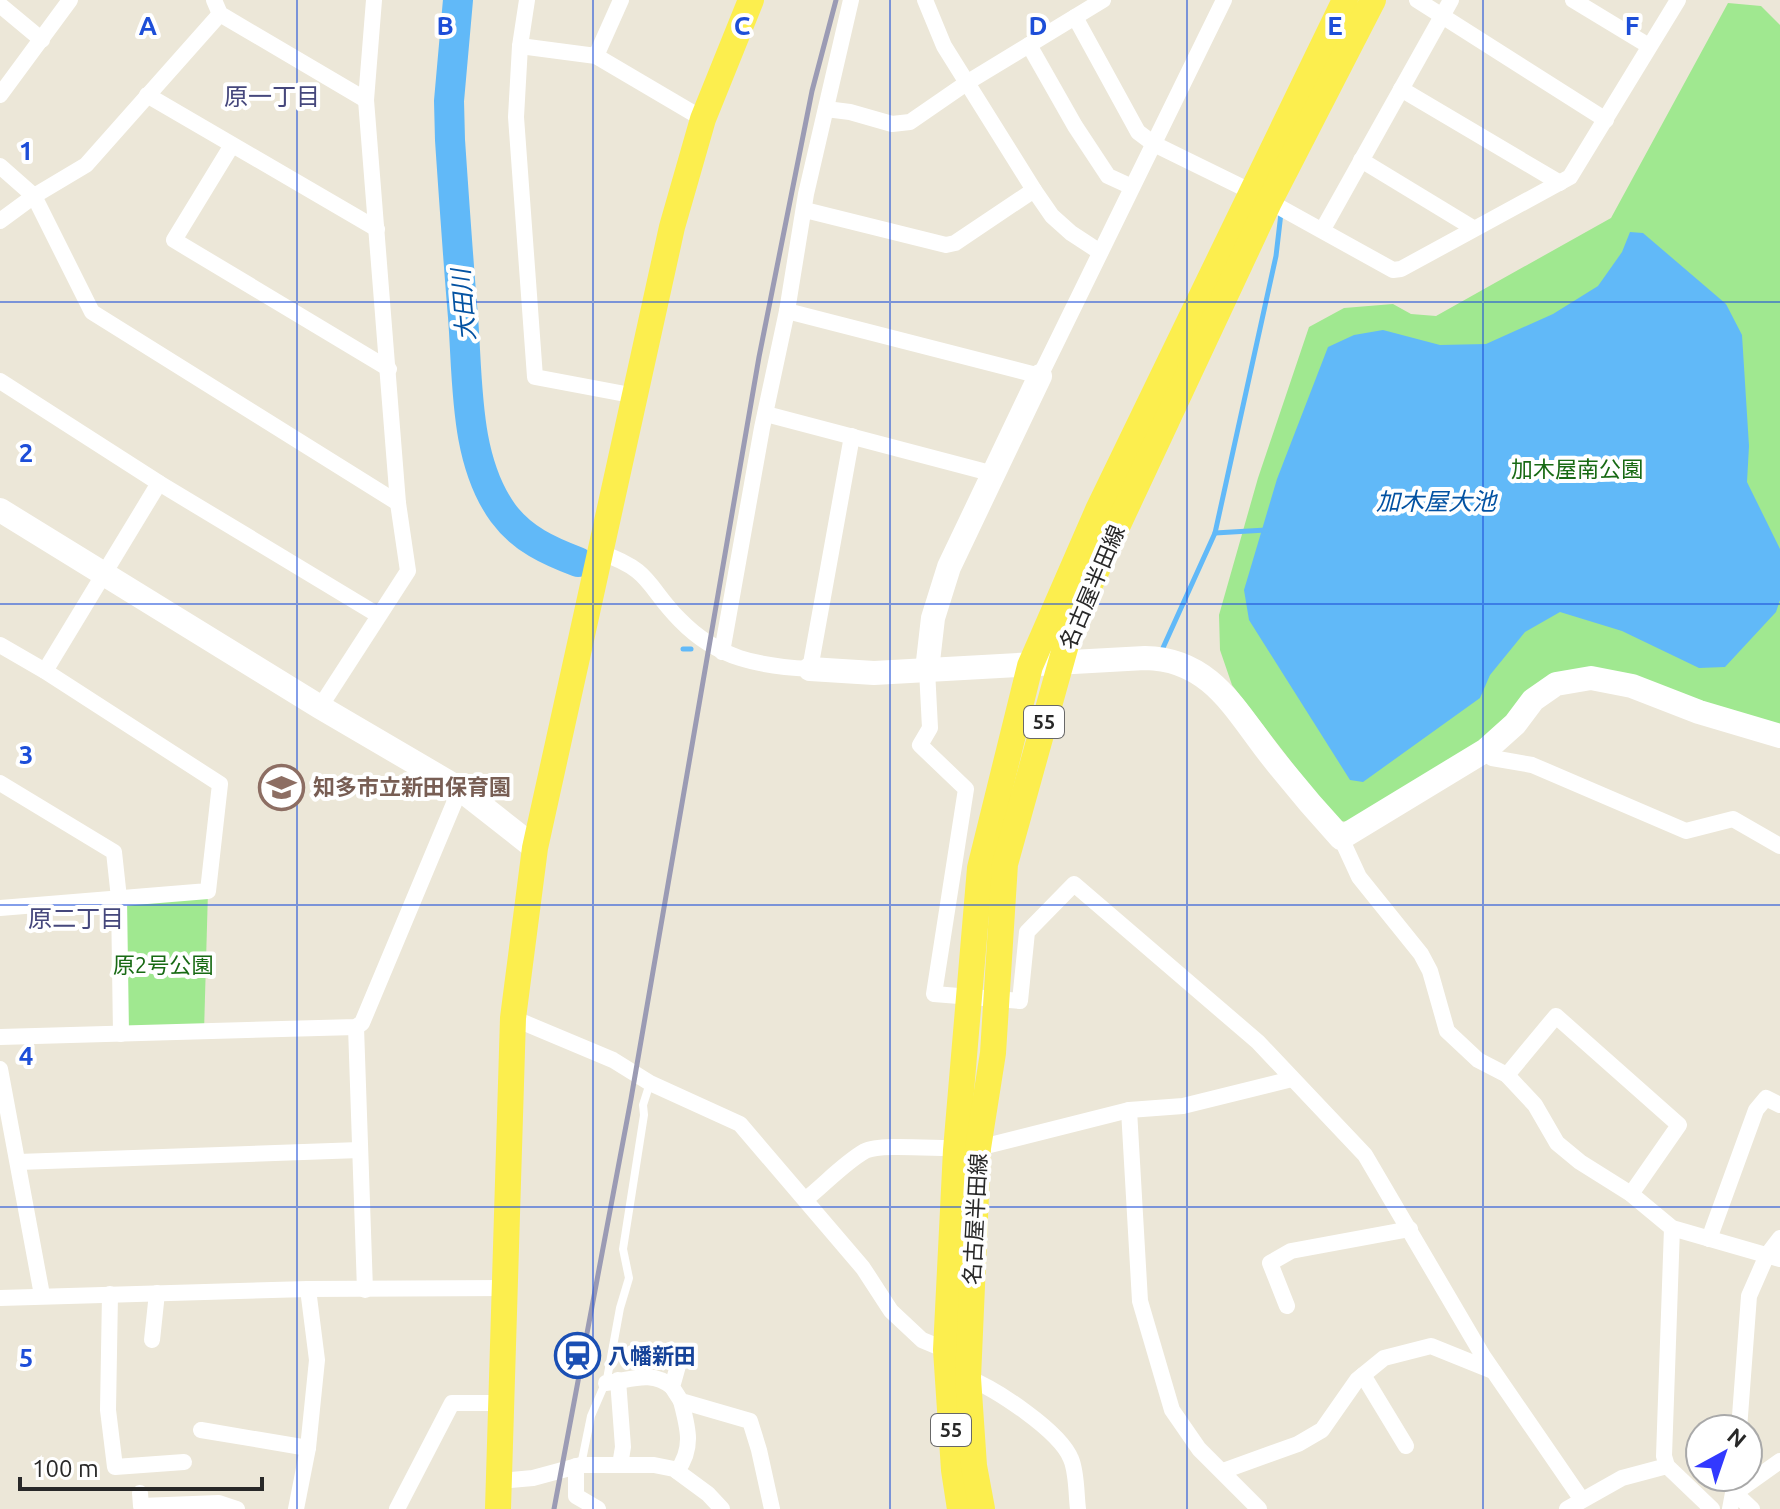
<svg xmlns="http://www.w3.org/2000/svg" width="1780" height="1509" font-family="Ubuntu,'Noto Sans JP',sans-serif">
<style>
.green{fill:#a0e890}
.water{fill:#61b9f8}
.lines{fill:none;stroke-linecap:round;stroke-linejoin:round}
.stream{stroke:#61b9f8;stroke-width:5}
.river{stroke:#61b9f8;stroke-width:30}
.lane{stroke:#fff;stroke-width:8}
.street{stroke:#fff;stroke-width:16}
.secondary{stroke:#fff;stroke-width:24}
.primary{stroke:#fcee4e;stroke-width:26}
.rail{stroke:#9b9bb4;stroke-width:5}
.grid{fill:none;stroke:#1d4ed8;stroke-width:2;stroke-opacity:0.55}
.labels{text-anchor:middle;stroke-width:8;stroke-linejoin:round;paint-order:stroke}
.shield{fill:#fff;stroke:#686868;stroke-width:2}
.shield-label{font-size:20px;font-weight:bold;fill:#282828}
.park-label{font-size:22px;fill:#186a14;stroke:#fff}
.street-label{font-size:22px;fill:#282828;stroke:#fff}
.education-label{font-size:22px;font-weight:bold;fill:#785e54;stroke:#fff;text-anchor:start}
.transit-label{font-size:22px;font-weight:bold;fill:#164399;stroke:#fff;text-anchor:start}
.neighbourhood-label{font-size:24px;fill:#45477c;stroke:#fff}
.water-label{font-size:24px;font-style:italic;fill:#0352a2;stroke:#fff}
.grid-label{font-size:26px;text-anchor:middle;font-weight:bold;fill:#1d4ed8;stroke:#fff;stroke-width:8;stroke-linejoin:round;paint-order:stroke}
</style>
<rect width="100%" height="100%" fill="#ece7d8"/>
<g class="green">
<polygon points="1728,3 1761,6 1780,25 1780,727 1595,671 1356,822 1337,821 1232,685 1220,650 1219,615 1258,478 1309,327 1344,308 1393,304 1411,314 1436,316 1611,218"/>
<polygon points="208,891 204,1032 121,1034 119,898"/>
</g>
<polygon class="water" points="1630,232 1643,233 1726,304 1742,335 1749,446 1747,482 1780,549 1780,600 1776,612 1725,667 1699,668 1622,631 1560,612 1525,632 1490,675 1480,698 1363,782 1350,780 1249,620 1244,590 1277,479 1328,347 1354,335 1383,330 1440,345 1486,344 1553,314 1598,286 1622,252"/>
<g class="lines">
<g class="stream">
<polyline points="1215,533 1266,530"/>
<polyline points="578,562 584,565"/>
<polyline points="683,649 691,649"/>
<polyline points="1162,650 1215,533 1276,256 1281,213"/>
</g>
<path class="river" d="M458,0L449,101L450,140C454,199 458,258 463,317C468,380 464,459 503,513C522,539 549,551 578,562"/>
<polyline class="lane" points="581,1465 591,1416 607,1379 620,1308 629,1278 623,1249 644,1115 643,1105 650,1083"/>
<g class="street">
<polyline points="214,0 220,14 366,100"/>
<polyline points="527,0 520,46 516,117 535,377 636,396"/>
<polyline points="925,0 944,46 1034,190 1052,216 1071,233 1100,252"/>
<polyline points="1417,0 1606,120"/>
<polyline points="1573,0 1649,46"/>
<polyline points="0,5 42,40"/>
<polyline points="1075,17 1138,132 1154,144 1254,193 1393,270 1401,269 1570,177 1678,0"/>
<polyline points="1029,45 1075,126 1108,176 1132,187"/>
<polyline points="520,46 596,56 703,119"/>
<polyline points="596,56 621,0"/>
<polyline points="1401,89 1560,183"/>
<polyline points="0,95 70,0"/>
<polyline points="147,95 377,229"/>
<polyline points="826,109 850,112 892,124 910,122 968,82 1103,0"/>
<polyline points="232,145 174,240 389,369"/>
<polyline points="1361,160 1473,228"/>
<polyline points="0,166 34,196 92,312 398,503"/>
<polyline points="805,210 946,245 955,243 1034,190"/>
<polyline points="0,221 34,196 86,165 220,14"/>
<polyline points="1323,229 1451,0"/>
<polyline points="787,311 1040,376 1224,0"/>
<polyline points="0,381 159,483 378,615"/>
<polyline points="766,414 994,474"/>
<path d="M601,553C652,570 647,587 680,620C718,659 758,666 810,669L852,436"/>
<polyline points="0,645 45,671 220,784 208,891 0,908"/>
<polyline points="722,652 762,428 787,311 806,194 851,0"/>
<polyline points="927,670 930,728 920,745 966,789 934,994 1020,1001 1027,932 1074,884 1258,1042 1365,1155 1483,1356 1582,1500"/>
<polyline points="45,671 159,483"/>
<polyline points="320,707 408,571 398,503 366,100 374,0"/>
<polyline points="1486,750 1492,758 1532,765 1686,831 1733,819 1780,846"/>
<polyline points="0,783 114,852 119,898 121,1034"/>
<polyline points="1341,838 1359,877 1421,954 1430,971 1447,1031 1478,1060 1507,1075 1535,1105 1557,1143 1580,1162 1631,1194 1672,1228 1780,1259"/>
<polyline points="513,1018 613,1060 650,1083 740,1124 863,1268 891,1311 922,1340 946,1350"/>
<polyline points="356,1027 365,1290"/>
<polyline points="0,1037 356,1027 362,1023 460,789"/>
<polyline points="0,1069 42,1295"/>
<polyline points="1507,1075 1556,1016 1679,1125 1631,1194"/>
<polyline points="1129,1110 1140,1301 1172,1410 1199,1449 1259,1509"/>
<polyline points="18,1162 360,1150"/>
<path d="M806,1199C825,1184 844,1163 865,1151C882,1142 952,1151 978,1148L1129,1110L1183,1106L1292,1079"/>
<polyline points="1672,1228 1664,1456 1667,1466 1712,1509"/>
<polyline points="1709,1239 1756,1110 1766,1098 1780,1105"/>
<polyline points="110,1294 108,1410 115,1467 184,1462"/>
<polyline points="0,1298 308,1289 506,1288"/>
<polyline points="1287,1306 1270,1263 1291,1251 1410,1229"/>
<polyline points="152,1340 157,1293"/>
<polyline points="679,1362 672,1387 681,1401 750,1421 759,1450 772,1509"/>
<polyline points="1363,1375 1406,1446"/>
<path d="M968,1378C996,1389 1060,1431 1071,1459C1077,1473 1076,1494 1078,1509"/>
<polyline points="618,1380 623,1447 620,1465"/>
<path d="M606,1383C629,1381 651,1369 672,1387"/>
<polyline points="1739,1429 1749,1296 1767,1255 1780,1238"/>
<polyline points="201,1430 308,1448"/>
<polyline points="576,1466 576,1496 598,1509"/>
<path d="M677,1471C694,1448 688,1428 681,1401"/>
<polyline points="1223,1471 1298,1444 1322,1430 1357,1380 1384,1358 1431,1346 1493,1371"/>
<polyline points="499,1481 533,1478 581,1465 654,1465 674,1469 708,1494 722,1509"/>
<polyline points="140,1493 141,1506 219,1503 237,1509"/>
<polyline points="1735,1493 1780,1461"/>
<polyline points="1735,1493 1752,1509"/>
<polyline points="296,1509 308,1448 317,1360 308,1289"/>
<polyline points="397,1509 452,1403 502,1403"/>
<polyline points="1567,1509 1622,1478 1667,1466"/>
<polyline points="1730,1509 1736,1477"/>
</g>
<g class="secondary">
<polyline points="0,510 320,707 460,789 535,848"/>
<path d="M810,669L874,673L1145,658C1212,659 1236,712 1272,757C1294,785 1317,812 1341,838L1486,750L1515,724L1533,700L1556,684L1591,678L1632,686L1699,712L1780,736"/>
<polyline points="927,670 933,618 949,567 1040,376"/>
</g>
<g class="primary">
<polyline points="498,1509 513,1018 535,848 672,227 703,119 751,0"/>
<polyline points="960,1509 954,1470 946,1350 956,1150 980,868 1030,666 1098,510 1345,0"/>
<polyline points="982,1509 974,1466 968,1378 978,1148 993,1053 1005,864 1072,623 1269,202 1373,0"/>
</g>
<polyline class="rail" points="554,1509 631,1099 759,357 812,91 836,0"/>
</g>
<path class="grid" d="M297,0V1509M593,0V1509M890,0V1509M1187,0V1509M1483,0V1509M0,302H1780M0,604H1780M0,905H1780M0,1207H1780"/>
<defs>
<symbol id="school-ring" viewBox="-11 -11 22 22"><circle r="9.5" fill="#fff" stroke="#8d6e63" stroke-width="1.5"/><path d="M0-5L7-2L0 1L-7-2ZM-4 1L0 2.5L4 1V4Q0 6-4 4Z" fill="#8d6e63"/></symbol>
<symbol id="station-ring" viewBox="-11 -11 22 22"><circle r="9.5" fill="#fff" stroke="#1a4fb4" stroke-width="1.5"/><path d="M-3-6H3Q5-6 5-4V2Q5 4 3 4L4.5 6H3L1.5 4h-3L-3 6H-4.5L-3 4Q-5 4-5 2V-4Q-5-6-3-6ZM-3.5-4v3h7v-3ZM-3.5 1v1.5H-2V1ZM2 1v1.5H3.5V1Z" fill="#1a4fb4"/></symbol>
</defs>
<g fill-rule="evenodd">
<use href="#school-ring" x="256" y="762" width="51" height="51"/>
<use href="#station-ring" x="552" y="1330" width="51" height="51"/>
</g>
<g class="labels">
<g class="shield">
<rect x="1024" y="706" width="40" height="32" rx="6"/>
<rect x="931" y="1414" width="40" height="32" rx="6"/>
</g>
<g class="shield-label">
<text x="1044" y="729">55</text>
<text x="951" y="1437">55</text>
</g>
<g class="park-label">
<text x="1577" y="477">加木屋南公園</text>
<text x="163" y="973">原2号公園</text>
</g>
<g class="street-label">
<text transform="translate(1092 587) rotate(-67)" y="8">名古屋半田線</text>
<text transform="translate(975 1219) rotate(-87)" y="8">名古屋半田線</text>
</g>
<g class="education-label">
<text x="313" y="795">知多市立新田保育園</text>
</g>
<g class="transit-label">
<text x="608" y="1364">八幡新田</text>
</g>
<g class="neighbourhood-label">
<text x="272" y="105">原一丁目</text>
<text x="76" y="927">原二丁目</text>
</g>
<g class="water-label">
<text transform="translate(464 305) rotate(-95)" y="8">大田川</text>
<text x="1436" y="510">加木屋大池</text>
</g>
</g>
<g class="grid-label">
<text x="148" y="35">A</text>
<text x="445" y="35">B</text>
<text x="742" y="35">C</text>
<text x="1038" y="35">D</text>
<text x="1335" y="35">E</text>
<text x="1632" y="35">F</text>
<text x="26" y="160">1</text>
<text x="26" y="462">2</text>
<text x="26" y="764">3</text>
<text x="26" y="1065">4</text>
<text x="26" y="1367">5</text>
</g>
<g transform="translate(1724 1453) rotate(40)"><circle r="38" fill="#ffffff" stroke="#a9a9a9" stroke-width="2"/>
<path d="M0-6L14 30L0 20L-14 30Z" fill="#3239ff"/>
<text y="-12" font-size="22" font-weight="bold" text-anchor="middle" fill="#282828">N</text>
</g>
<path d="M20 1477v12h242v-12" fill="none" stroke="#282828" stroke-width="4"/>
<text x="32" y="1477" font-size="24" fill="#282828" stroke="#ffffff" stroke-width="6" paint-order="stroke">100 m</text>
</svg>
